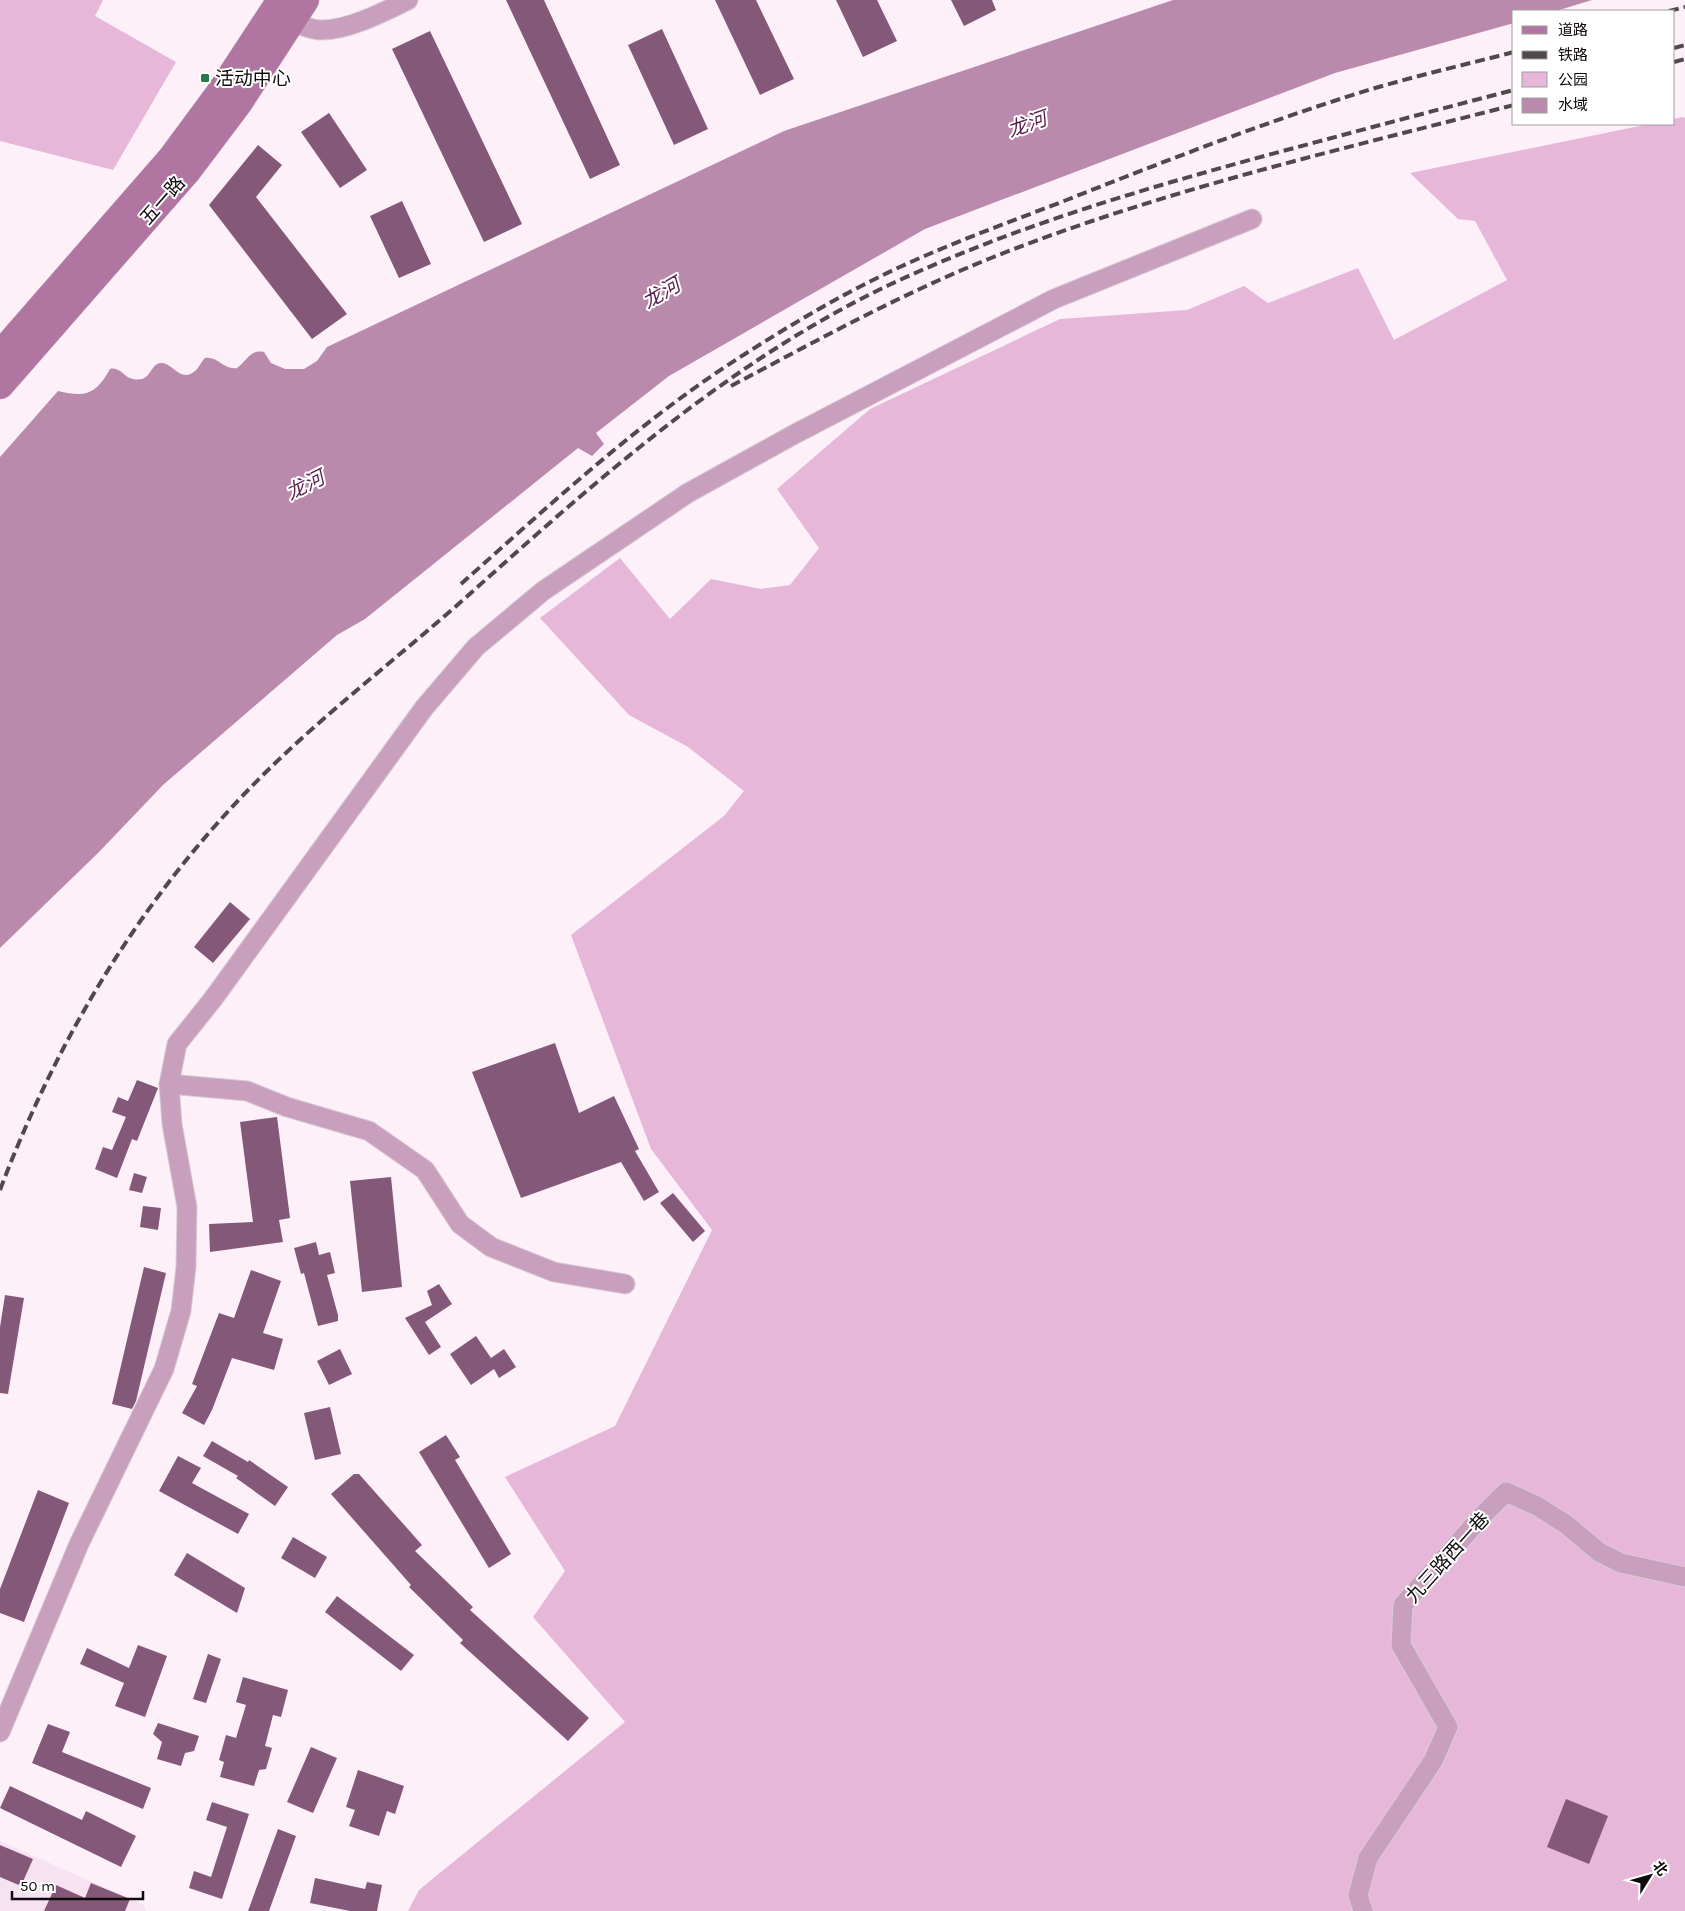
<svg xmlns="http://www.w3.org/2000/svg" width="1685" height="1911" font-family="Karla,'Noto Sans SC',sans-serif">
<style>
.built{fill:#f7e2f1}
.green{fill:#e7b7da}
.water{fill:#ba8aad}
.building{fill:#845879}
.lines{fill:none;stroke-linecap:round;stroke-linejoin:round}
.street-casing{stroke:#d8cbd3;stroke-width:21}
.secondary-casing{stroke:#d8cbd3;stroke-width:29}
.street{stroke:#c8a0bd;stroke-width:19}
.secondary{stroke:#b076a1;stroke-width:28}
.rail{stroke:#50484d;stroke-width:4;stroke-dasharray:10 5;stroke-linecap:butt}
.poi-dot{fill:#247a4d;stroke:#fff;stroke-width:2}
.labels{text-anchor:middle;stroke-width:4;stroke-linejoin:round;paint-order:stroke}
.poi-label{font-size:19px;fill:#0f0a0d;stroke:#fff;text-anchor:start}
.street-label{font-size:19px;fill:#0f0a0d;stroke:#fff}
.water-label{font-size:20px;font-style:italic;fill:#591f4e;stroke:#fff}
</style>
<rect width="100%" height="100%" fill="#fef0f9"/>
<polygon class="built" points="0,1841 144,1905 146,1911 0,1911"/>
<g class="green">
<polygon points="0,0 103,0 95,16 176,62 113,170 0,141"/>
<polygon points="1682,117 1685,118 1685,1911 408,1911 419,1890 625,1722 533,1617 565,1571 505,1477 615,1426 712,1230 651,1149 571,935 724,816 744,791 688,747 629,715 540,618 620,558 670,619 711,579 761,589 790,585 819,548 777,489 870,409 1060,319 1187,310 1244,286 1268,303 1358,268 1394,340 1507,280 1475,221 1458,219 1410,173 1649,124 1674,124 1674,119"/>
</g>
<path class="water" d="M1173,0H1592L1556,11H1514V23L1335,73L925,229L669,376L596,433L604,444L592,456L578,448L365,619L337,635L163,785L99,852L0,948V457L58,391C86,398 96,394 110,369C120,366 123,377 133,379C152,383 149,364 161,363C171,361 181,384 195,371C199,368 201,362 205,358C218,356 223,370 237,368C247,361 250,349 264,352L271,363L285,369H304L317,361L327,347L784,131Z"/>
<g class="building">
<polygon points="506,0 544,0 620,165 590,179"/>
<polygon points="715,0 756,0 794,79 760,95"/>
<polygon points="836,0 877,0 897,41 863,57"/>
<polygon points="951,0 992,0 996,10 964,26"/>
<polygon points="662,29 708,129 674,145 628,45"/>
<polygon points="430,31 522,224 484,242 392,49"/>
<polygon points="329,113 367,170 340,188 301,132"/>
<polygon points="258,145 282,165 256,197 347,314 312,339 209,205"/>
<polygon points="402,201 431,264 399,278 370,216"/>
<polygon points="230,902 250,919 213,963 194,947"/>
<polygon points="555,1043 579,1113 614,1096 639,1149 635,1151 659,1192 644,1201 621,1162 521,1198 472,1072"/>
<polygon points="137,1080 158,1088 137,1141 132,1139 117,1178 95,1169 103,1147 112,1150 126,1117 112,1112 118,1097 128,1101"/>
<polygon points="277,1117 290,1218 279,1220 283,1242 210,1252 209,1224 253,1222 240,1122"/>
<polygon points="134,1173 147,1177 142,1193 129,1190"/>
<polygon points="391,1177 402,1287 362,1292 350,1181"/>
<polygon points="673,1193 705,1231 693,1242 660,1203"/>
<polygon points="143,1206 161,1208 158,1230 140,1227"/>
<polygon points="316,1242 319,1255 330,1252 335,1273 327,1275 338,1315 338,1321 318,1326 304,1273 301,1274 294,1248"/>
<polygon points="144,1267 166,1273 136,1401 132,1409 112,1404"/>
<polygon points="251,1270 281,1281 263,1333 283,1339 274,1370 232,1358 212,1410 204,1425 182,1413 197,1386 192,1384 219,1313 234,1318"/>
<polygon points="439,1284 452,1304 425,1322 441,1347 429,1355 405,1318 432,1305 427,1291"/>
<polygon points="5,1295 24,1298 8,1394 0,1393 0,1327"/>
<polygon points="476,1336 491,1358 504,1349 516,1367 499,1378 494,1369 471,1385 450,1354"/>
<polygon points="340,1349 352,1374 329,1385 317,1361"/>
<polygon points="330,1407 341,1454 315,1460 304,1413"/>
<polygon points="446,1435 460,1457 455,1460 511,1554 489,1568 419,1452"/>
<polygon points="212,1441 248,1462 249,1460 288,1487 275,1506 236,1478 238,1476 203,1456"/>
<polygon points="178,1456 201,1468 192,1483 249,1514 238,1534 159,1491"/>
<polygon points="354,1474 359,1474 422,1545 415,1551 473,1607 470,1610 589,1718 568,1741 460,1643 463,1640 409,1587 411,1585 331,1494"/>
<polygon points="38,1490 69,1503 24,1622 0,1613 0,1589"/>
<polygon points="293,1537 327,1557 315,1578 281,1558"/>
<polygon points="187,1553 245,1588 237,1613 174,1575"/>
<polygon points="337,1596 414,1655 401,1671 325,1612"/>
<polygon points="138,1645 167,1656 145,1717 115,1706 124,1683 80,1664 87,1648 129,1668"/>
<polygon points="208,1654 221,1659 206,1703 193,1699"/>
<polygon points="243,1677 288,1690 281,1717 273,1715 265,1746 272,1748 266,1769 259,1770 254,1786 220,1777 224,1762 219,1760 226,1735 236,1738 246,1705 236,1702"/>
<polygon points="158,1723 199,1736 194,1751 185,1753 181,1766 157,1759 162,1742 153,1734"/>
<polygon points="48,1724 70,1732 62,1752 151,1788 143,1809 32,1763"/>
<polygon points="311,1747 337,1758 313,1813 287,1802"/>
<polygon points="358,1770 404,1786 395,1814 387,1811 379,1836 349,1826 355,1810 346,1807"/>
<polygon points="10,1786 82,1820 86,1811 136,1836 121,1867 0,1808"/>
<polygon points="1566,1799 1608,1816 1589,1864 1547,1847"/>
<polygon points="212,1802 249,1814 222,1899 189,1888 194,1871 211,1877 227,1827 206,1820"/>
<polygon points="278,1829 296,1836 269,1911 248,1911"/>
<polygon points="0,1845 33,1859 21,1886 0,1877"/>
<polygon points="315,1878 365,1889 367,1882 382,1885 377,1911 350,1911 310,1903"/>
<polygon points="91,1883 130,1899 125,1911 44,1911 56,1885 85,1898"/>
</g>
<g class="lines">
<defs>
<g id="street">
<path d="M283,17C294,22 306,29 319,30C347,31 384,12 408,0"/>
<polyline points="169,1084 247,1091 287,1107 369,1131 425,1170 460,1224 491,1247 554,1272 625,1284"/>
<polyline points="0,1732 79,1544 164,1369 181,1311 186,1267 187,1207 172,1124 169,1084 177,1044 213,999 424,708 476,647 543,591 688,493 793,435 1054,299 1252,219"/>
<polyline points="1363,1911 1358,1895 1368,1858 1433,1761 1448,1727 1401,1645 1403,1605 1482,1516 1506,1492 1537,1506 1567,1525 1599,1552 1621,1563 1685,1577"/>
</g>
<g id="secondary">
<polyline points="0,355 171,159 222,90 281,0"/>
<polyline points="0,385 187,171 239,102 305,0"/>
</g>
</defs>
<use href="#street" class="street-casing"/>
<use href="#secondary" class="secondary-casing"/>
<use href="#street" class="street"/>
<use href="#secondary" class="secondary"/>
<g class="rail">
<polyline points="1669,11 1685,7"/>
<polyline points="1674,48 1685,45"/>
<polyline points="1674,62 1685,59"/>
<path d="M731,386C816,341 901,294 991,258C1159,191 1338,150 1514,105"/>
<path d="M461,584C552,503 642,419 745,354C789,326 834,299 881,276C940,247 1002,225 1064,201C1155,165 1247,129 1340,99C1397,80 1456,67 1514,52"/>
<path d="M0,1190C59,1034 146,890 266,772C331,708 404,653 472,592C600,477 732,360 889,285C1010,228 1139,190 1268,155C1350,133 1432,111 1514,90"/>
</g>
</g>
<rect class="poi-dot" x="200" y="73" width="10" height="10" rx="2.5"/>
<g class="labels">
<g class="poi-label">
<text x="215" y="85">活动中心</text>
</g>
<g class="street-label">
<text transform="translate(162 200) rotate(-49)" y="7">五一路</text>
<text transform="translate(1447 1557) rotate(-48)" y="7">九三路西一巷</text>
</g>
<g class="water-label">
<text transform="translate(1027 124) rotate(-19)" y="7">龙河</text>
<text transform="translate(661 293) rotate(-30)" y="7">龙河</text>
<text transform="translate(305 485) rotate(-27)" y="7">龙河</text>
</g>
</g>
<rect x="1512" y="10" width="162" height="115" fill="#ffffff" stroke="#9f9d9e"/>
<rect x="1522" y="26" width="25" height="8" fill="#b076a1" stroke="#9f9d9e"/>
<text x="1558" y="35" font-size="15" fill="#0f0a0d">道路</text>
<rect x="1522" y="51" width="25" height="8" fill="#50484d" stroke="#9f9d9e"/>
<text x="1558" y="60" font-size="15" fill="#0f0a0d">铁路</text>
<rect x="1522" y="72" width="25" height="15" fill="#e7b7da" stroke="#9f9d9e"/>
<text x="1558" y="85" font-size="15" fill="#0f0a0d">公园</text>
<rect x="1522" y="98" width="25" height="15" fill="#ba8aad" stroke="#9f9d9e"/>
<text x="1558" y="110" font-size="15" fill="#0f0a0d">水域</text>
<g transform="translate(1650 1876) rotate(53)" stroke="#ffffff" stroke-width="4" paint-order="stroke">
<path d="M0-4L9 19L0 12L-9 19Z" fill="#0f0a0d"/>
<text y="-8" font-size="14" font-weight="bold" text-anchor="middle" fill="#0f0a0d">北</text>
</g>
<path d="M12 1891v8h131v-8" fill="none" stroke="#0f0a0d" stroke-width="2.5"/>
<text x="20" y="1891" font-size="15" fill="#0f0a0d" stroke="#ffffff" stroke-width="4" paint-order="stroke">50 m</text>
</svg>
